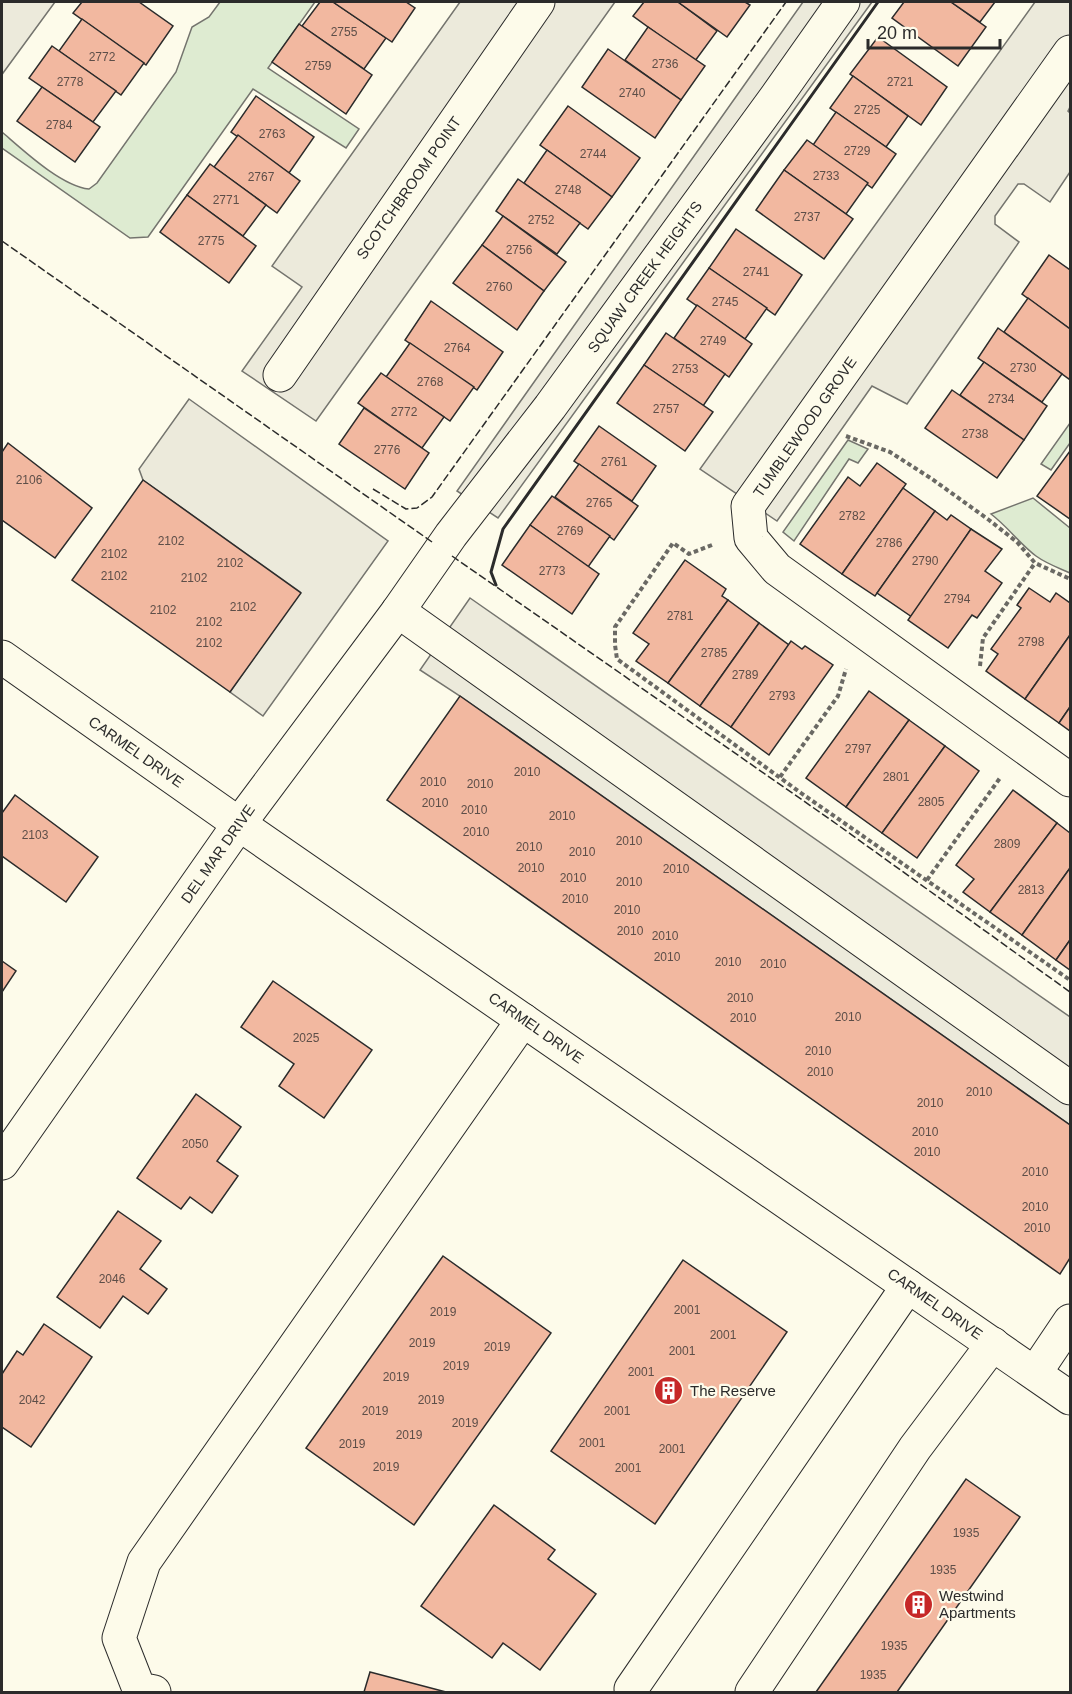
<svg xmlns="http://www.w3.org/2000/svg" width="1072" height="1694" font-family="Arial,sans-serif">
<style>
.green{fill:#deebd1;stroke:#74746e;stroke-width:1.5}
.parking{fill:#eceadb;stroke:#74746e;stroke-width:1.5}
.building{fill:#f2b8a0;stroke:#2b2b2b;stroke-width:1.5}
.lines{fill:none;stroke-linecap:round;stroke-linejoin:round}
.minor-casing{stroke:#2b2b2b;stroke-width:35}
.path{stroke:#6a6964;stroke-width:4;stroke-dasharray:4.5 3;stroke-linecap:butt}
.minor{stroke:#fdfbea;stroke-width:33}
.fence{stroke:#2b2b2b;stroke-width:1.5;stroke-dasharray:8 3;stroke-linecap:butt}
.wall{stroke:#2b2b2b;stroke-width:3}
.labels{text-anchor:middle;stroke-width:4.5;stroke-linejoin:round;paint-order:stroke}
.number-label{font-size:12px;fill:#5d4e48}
.street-label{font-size:15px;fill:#2b2b2b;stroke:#fdfbea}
.poi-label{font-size:15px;fill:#2b2b2b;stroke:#fdfbea;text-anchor:start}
</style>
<rect width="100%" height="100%" fill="#fdfbea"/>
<g class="green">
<path d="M220,2H315L268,68L359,129L346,148L253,89L148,237L130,238L2,148V132C23,150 61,186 89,189L97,183L176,72L192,27L209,17Z"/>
<polygon points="1070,423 1070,443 1051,470 1041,464"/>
<polygon points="848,440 868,449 858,463 849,459 794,541 783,532"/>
<path d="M1033,498L1070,528V573C1059,568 1047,564 1036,556C1020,544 1008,527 991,514Z"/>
</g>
<g class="parking">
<polygon points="2,2 55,2 3,73 2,72"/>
<polygon points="460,2 615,2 316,421 242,371 302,287 272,266"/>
<polygon points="803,2 872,2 498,518 457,491"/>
<polygon points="1035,2 1070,2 1070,107 1068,111 1070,113 1070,172 1050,202 1024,184 1018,184 995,216 995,224 1019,242 907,404 872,386 777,521 700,469"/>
<polygon points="189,399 388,541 263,716 230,692 300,592 143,480 139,469"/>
<polygon points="470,598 1070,1017 1070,1125 460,696 420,670"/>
</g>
<g class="building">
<polygon points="82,2 139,2 173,26 146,65 73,13"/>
<polygon points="320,2 333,2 386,38 364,69 302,26"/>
<polygon points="333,2 406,2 415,8 392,42"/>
<polygon points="644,2 678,2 717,31 695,61 633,16"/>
<polygon points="678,2 745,2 750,5 727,37"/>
<polygon points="904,2 951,2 986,27 958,66 892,18"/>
<polygon points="951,2 995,2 980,22"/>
<polygon points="82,19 144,63 121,95 59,51"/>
<polygon points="299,24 372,75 346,114 272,62"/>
<polygon points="648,27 705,66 681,100 625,60"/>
<polygon points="878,37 947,87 921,125 850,74"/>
<polygon points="52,46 116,91 93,122 29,78"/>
<polygon points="608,49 681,100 655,138 582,87"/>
<polygon points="853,76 908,116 886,147 830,108"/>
<polygon points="42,87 100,127 75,162 17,121"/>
<polygon points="256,96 314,137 289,173 231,132"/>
<polygon points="568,106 640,158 612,197 540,145"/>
<polygon points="836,112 896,154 872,188 813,145"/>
<polygon points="238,135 300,181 277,213 214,167"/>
<polygon points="807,140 868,183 846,214 784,170"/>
<polygon points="547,150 612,197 588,229 524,183"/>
<polygon points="210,164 266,205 243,236 187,195"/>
<polygon points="784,170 853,219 824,259 756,210"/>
<polygon points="518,179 580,223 557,254 496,211"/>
<polygon points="187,195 256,246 229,283 160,232"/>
<polygon points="503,216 566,262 544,291 482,245"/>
<polygon points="736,229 802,275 775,315 709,268"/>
<polygon points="482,245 544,291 517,330 453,283"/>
<polygon points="1049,255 1070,270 1070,329 1022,294"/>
<polygon points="709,268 767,308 745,339 687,299"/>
<polygon points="1028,298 1070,329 1070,377 1069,379 1004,332"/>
<polygon points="431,301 503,352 477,390 405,340"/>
<polygon points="697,305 752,344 729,377 674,338"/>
<polygon points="998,328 1062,374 1042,402 978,358"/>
<polygon points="666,333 725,374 703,406 644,365"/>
<polygon points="410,343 474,387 450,421 386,377"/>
<polygon points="984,362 1047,406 1024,440 960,395"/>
<polygon points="644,365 713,412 685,451 617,403"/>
<polygon points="381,373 444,417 422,448 358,403"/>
<polygon points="952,390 1024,440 997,478 925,428"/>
<polygon points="364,408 429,453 405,489 339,444"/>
<polygon points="599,426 656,466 632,501 574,461"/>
<polygon points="8,443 92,508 55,558 2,520 2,452"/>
<polygon points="1070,451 1070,519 1037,496"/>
<polygon points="877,463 906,484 842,574 800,544 848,477 860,486"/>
<polygon points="579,464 638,506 614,540 555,497"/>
<polygon points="143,480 301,593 230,692 72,580"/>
<polygon points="903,488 935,511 875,596 842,574"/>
<polygon points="552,496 610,536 588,567 530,525"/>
<polygon points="935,511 947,520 951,515 971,529 912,617 877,593"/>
<polygon points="530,525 599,574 572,614 502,565"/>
<polygon points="971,529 1002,549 985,571 1002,583 977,618 972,615 948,648 908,620"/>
<polygon points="685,560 726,589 722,596 728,600 668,683 636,661 649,644 633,633"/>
<polygon points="1029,588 1050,602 1056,593 1070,603 1070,635 1025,699 986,671 998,654 991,649 1021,608 1017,605"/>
<polygon points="728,600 759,623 700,706 668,683"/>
<polygon points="759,623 789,645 731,727 700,706"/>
<polygon points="1070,635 1070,707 1059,723 1025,699"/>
<polygon points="791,641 802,649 805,646 833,665 769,755 731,727"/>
<polygon points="869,691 909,720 846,807 806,778"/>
<polygon points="460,696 1070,1125 1070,1258 1060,1274 387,800"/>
<polygon points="1070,707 1070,731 1059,723"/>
<polygon points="909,720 945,746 882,833 846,807"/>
<polygon points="945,746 979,771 917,858 882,833"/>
<polygon points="1013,790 1057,823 990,912 963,892 974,879 956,865"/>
<polygon points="15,795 98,857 66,902 2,856 2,813"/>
<polygon points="1057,823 1070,833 1070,868 1022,935 990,912"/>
<polygon points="1070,868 1070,940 1056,960 1022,935"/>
<polygon points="1070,940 1070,970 1056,960"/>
<polygon points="2,961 16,971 2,992"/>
<polygon points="273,981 372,1050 324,1118 279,1086 294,1064 241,1027"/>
<polygon points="196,1094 241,1127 217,1161 238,1176 212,1213 190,1197 181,1209 137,1178"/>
<polygon points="118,1211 161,1241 140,1269 167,1289 148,1314 123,1296 100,1328 57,1297"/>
<polygon points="443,1256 551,1333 414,1525 306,1448"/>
<polygon points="683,1260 787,1332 655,1524 551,1451"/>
<polygon points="44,1324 92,1357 31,1447 2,1427 2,1374 17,1351 23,1355"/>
<polygon points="966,1479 1020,1517 897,1692 816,1692"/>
<polygon points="494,1505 555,1550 548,1559 596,1594 540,1670 503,1643 492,1658 421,1606"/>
<polygon points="370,1672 446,1692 364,1692"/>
</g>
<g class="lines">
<defs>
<g id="minor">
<polyline points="1070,52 748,506 751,538 777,569 1070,780"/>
<polyline points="280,375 538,2"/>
<polyline points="398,611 1070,1088"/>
<polyline points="2,657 239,824 1070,1398"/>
<polyline points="2,1163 239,824 398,611 451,535 550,407 776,97 843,2"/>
<polyline points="1035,1373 1070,1321"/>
<polyline points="631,1689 908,1286"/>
<polyline points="154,1692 139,1689 119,1638 144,1562 523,1020"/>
<polyline points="752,1692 915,1448 993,1344"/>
</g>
</defs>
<use href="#minor" class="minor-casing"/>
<g class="path">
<polyline points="846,436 890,452 932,479 989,520 1017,542 1035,563 1070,579"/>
<polyline points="712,545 689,554 673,543 615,627 615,645 617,659 801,793 1070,980"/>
<polyline points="980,666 983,638 1035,563"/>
<polyline points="780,777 838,696 846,669"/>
<polyline points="927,880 1000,778"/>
</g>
<use href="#minor" class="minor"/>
<g class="fence">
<polyline points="2,241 432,542"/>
<polyline points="373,489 406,509 417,508 432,497 786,2"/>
<polyline points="452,556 831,820 1070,992"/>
</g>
<polyline class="wall" points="496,585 491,572 503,529 878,2"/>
</g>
<defs>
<symbol id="building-disc" viewBox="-11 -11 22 22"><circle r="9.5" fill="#c62828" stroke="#fdfbea"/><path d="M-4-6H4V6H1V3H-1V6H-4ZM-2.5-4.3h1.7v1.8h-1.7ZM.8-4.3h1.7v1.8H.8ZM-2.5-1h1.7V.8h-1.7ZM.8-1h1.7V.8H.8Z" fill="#fff"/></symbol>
</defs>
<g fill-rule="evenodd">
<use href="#building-disc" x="652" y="1374" width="33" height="33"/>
<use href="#building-disc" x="902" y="1588" width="33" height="33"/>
</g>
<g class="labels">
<g class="number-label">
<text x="344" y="36">2755</text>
<text x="102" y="61">2772</text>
<text x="665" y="68">2736</text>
<text x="318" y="70">2759</text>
<text x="70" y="86">2778</text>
<text x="900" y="86">2721</text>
<text x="632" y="97">2740</text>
<text x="867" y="114">2725</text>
<text x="59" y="129">2784</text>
<text x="272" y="138">2763</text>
<text x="857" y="155">2729</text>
<text x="593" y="158">2744</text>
<text x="826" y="180">2733</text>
<text x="261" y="181">2767</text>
<text x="568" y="194">2748</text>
<text x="226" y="204">2771</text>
<text x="807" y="221">2737</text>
<text x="541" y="224">2752</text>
<text x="211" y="245">2775</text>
<text x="519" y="254">2756</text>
<text x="756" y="276">2741</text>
<text x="499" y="291">2760</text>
<text x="725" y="306">2745</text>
<text x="713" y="345">2749</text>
<text x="457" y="352">2764</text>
<text x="1023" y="372">2730</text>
<text x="685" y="373">2753</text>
<text x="430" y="386">2768</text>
<text x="1001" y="403">2734</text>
<text x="666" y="413">2757</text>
<text x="404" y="416">2772</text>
<text x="975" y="438">2738</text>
<text x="387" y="454">2776</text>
<text x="614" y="466">2761</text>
<text x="29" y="484">2106</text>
<text x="599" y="507">2765</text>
<text x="852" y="520">2782</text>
<text x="570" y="535">2769</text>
<text x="171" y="545">2102</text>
<text x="889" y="547">2786</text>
<text x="114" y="558">2102</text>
<text x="925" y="565">2790</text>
<text x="230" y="567">2102</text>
<text x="552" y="575">2773</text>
<text x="114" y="580">2102</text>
<text x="194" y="582">2102</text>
<text x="957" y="603">2794</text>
<text x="243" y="611">2102</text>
<text x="163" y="614">2102</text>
<text x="680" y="620">2781</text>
<text x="209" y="626">2102</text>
<text x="1031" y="646">2798</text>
<text x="209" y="647">2102</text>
<text x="714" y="657">2785</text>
<text x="745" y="679">2789</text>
<text x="782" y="700">2793</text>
<text x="858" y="753">2797</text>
<text x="527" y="776">2010</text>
<text x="896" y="781">2801</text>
<text x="433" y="786">2010</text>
<text x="480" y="788">2010</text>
<text x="931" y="806">2805</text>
<text x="435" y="807">2010</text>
<text x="474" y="814">2010</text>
<text x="562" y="820">2010</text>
<text x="476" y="836">2010</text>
<text x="35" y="839">2103</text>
<text x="629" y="845">2010</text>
<text x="1007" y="848">2809</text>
<text x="529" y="851">2010</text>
<text x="582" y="856">2010</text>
<text x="531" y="872">2010</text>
<text x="676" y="873">2010</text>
<text x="573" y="882">2010</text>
<text x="629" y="886">2010</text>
<text x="1031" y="894">2813</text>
<text x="575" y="903">2010</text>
<text x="627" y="914">2010</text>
<text x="630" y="935">2010</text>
<text x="665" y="940">2010</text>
<text x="667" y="961">2010</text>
<text x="728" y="966">2010</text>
<text x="773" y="968">2010</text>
<text x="740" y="1002">2010</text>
<text x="848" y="1021">2010</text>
<text x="743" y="1022">2010</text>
<text x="306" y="1042">2025</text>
<text x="818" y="1055">2010</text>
<text x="820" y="1076">2010</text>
<text x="979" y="1096">2010</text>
<text x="930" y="1107">2010</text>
<text x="925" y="1136">2010</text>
<text x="195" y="1148">2050</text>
<text x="927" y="1156">2010</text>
<text x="1035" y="1176">2010</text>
<text x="1035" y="1211">2010</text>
<text x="1037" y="1232">2010</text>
<text x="112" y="1283">2046</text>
<text x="687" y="1314">2001</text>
<text x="443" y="1316">2019</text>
<text x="723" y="1339">2001</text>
<text x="422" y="1347">2019</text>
<text x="497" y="1351">2019</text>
<text x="682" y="1355">2001</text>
<text x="456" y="1370">2019</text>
<text x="641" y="1376">2001</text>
<text x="396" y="1381">2019</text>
<text x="32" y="1404">2042</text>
<text x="431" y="1404">2019</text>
<text x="375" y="1415">2019</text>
<text x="617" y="1415">2001</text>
<text x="465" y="1427">2019</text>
<text x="409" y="1439">2019</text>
<text x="592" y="1447">2001</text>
<text x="352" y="1448">2019</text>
<text x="672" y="1453">2001</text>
<text x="386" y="1471">2019</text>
<text x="628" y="1472">2001</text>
<text x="966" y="1537">1935</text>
<text x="943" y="1574">1935</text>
<text x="894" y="1650">1935</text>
<text x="873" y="1679">1935</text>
</g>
<g class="street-label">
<text transform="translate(409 188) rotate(-55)" y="5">SCOTCHBROOM POINT</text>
<text transform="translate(645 277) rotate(-54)" y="5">SQUAW CREEK HEIGHTS</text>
<text transform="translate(805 427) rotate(-55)" y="5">TUMBLEWOOD GROVE</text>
<text transform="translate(136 752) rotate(35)" y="5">CARMEL DRIVE</text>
<text transform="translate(218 854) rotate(-55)" y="5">DEL MAR DRIVE</text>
<text transform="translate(536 1028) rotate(35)" y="5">CARMEL DRIVE</text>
<text transform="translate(935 1304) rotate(35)" y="5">CARMEL DRIVE</text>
</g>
<g class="poi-label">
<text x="690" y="1396">The Reserve</text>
<text x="939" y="1601">Westwind<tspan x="939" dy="17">Apartments</tspan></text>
</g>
</g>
<rect width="1072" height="1694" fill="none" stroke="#2b2b2b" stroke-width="6"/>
<path d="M868 39v9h132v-9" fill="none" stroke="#2b2b2b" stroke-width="3"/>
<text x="877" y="39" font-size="18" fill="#2b2b2b" stroke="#fdfbea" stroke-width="4.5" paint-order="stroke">20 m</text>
</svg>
